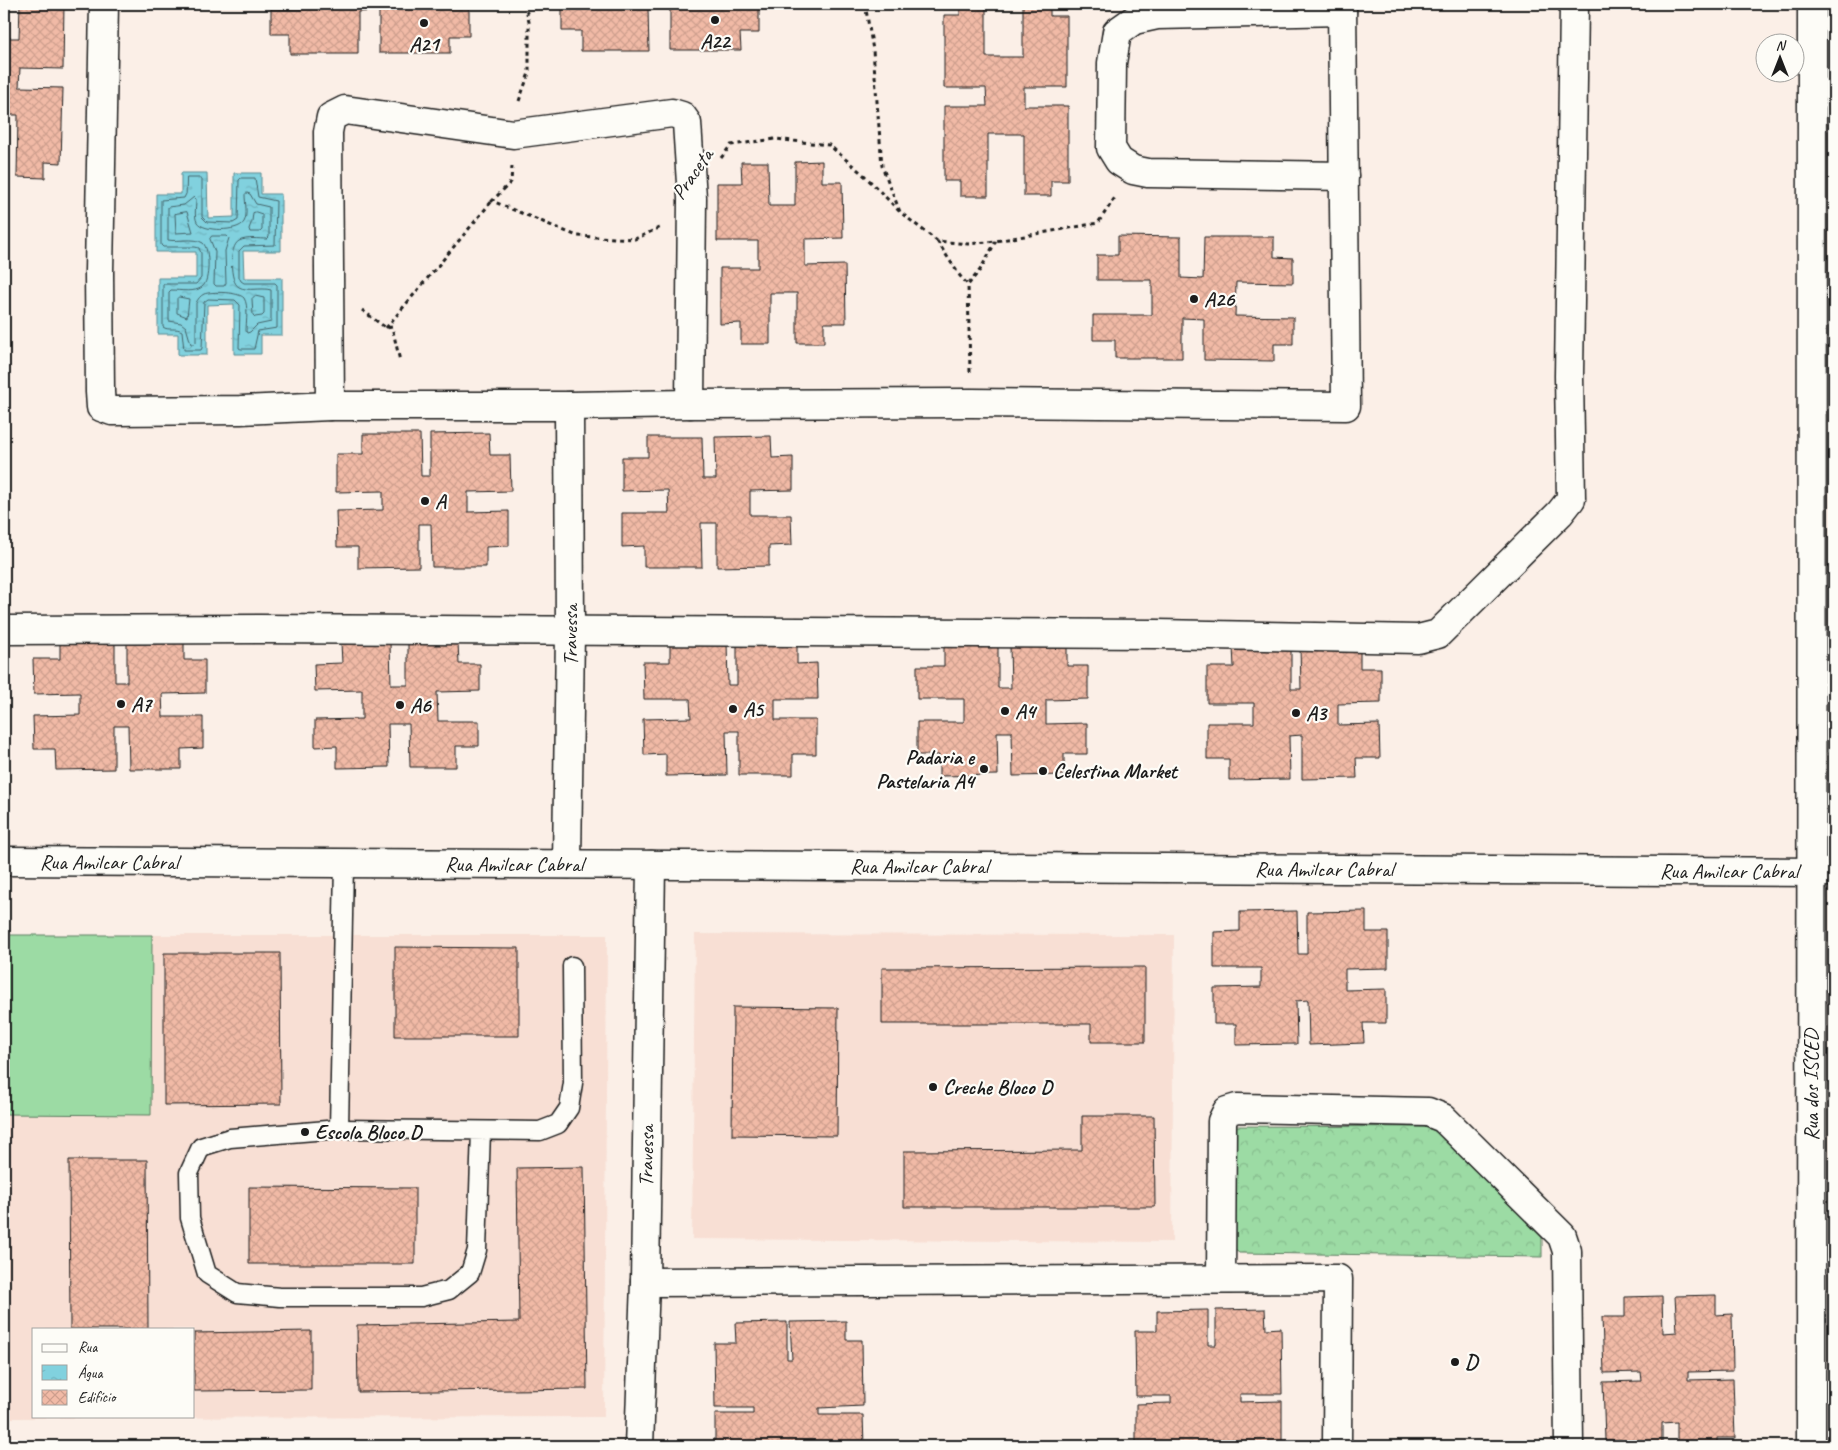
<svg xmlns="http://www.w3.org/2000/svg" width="1838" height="1450" font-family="Caveat,sans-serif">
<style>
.built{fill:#f8dfd4;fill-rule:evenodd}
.grass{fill:#9cdba4;stroke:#5c7c60}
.forest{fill:url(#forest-crowns);stroke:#5c7c60}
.water{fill:url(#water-ripples);stroke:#598990}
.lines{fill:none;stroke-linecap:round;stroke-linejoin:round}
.shore{stroke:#44646a;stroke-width:1}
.building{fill:url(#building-cross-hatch);stroke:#1c1c1c}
.lane-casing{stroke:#1c1c1c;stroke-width:21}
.street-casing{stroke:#1c1c1c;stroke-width:31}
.path{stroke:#1c1c1c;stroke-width:3;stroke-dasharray:4 4;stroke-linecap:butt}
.lane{stroke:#fdfcf7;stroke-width:18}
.street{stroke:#fdfcf7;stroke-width:28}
.poi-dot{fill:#1c1c1c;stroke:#fdfcf7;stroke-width:2}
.labels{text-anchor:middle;stroke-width:4.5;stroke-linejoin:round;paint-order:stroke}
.poi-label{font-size:21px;font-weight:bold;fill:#1c1c1c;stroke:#fdfcf7;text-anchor:start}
.street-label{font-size:21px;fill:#1c1c1c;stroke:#fdfcf7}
</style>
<defs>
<pattern id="forest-crowns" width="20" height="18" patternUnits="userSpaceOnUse" patternTransform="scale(1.25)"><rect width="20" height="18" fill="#9cdba4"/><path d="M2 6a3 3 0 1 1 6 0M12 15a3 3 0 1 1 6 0" fill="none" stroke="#86bb8d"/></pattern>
<pattern id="water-ripples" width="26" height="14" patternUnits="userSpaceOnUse" patternTransform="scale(1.25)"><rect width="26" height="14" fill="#81d1de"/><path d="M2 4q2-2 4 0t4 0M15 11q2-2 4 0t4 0" fill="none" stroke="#6fb3be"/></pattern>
<pattern id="building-cross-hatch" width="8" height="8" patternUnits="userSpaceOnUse" patternTransform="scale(1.25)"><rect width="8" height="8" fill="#f1baa6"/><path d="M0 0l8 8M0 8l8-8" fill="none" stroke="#ce9f8e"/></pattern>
</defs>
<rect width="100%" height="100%" fill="#fbefe7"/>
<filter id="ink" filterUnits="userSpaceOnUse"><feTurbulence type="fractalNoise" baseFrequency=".02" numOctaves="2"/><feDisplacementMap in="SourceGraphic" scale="10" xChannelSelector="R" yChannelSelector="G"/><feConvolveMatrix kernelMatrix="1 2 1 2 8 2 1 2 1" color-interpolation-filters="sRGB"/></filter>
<g filter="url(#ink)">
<g class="built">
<polygon points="695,934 1174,935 1172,1242 692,1239"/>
<path d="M4,935H607L604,1417L4,1418ZM34,1329H194V1416H34Z"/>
</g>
<polygon class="grass" points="4,935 152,935 151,1115 4,1114"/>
<polygon class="forest" points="1233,1126 1434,1127 1542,1231 1542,1257 1239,1253 1229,1245"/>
<polygon class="water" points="181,173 207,173 208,218 234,217 234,173 261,173 261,194 281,194 281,251 243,251 244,278 282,278 282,335 261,335 261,354 234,354 234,304 207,305 207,355 178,355 178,334 158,334 158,278 196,278 196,252 156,252 156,194 181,194"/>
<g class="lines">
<g class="shore">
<path d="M187,178H200L202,179V217L207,222L233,223L238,220L239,180L241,178H255L258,197L276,201L275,245L244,246L239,251V277L241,281L244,283H275L277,285V328L258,331L254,349H241L239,348L240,305L235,300L208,299L204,302L202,348L201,350H184L182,331C176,327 168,331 163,327V284H196L201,278V253L199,248L195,247H163L161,245V200L184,198L186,194Z"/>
<path d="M247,193L250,194L256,204L269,207V237L267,239C259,239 247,237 239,241C229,246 229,282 239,287C248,292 261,287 271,290V322L257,325L250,332L247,333L246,331C246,322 249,306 244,298C239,292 212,291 204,294C200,296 198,299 196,303V342L194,344H191L186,327L181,323L169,321V292L171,290C180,290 195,293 202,287C210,282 210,249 203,243C194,237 178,242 168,240V207L184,205L194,197L196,199C196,206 194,216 197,222C203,232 238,232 244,222C248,215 245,203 245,195Z"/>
<polygon points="187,212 193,232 176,233 175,214"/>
<polygon points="256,212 262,214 262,230 260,232 250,232 249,229 252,221 253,213"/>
<polygon points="212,236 227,236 229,238 225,251 226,283 224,286 216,286 214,284 215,252 210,239"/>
<polygon points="255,296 264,298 264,314 262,316 255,317 253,315 252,299"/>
<polygon points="179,297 189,299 187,317 177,313 177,299"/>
</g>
</g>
<g class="building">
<polygon points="20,4 64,4 63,69 20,68 19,87 63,88 61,163 45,162 45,178 17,177 18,115 4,115 4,38 19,38"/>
<polygon points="328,4 411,4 411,9 469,8 469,36 450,36 450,53 379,53 379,11 358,12 358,54 290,54 290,34 271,34 271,9 328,9"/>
<polygon points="618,4 759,5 759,33 740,33 741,50 670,50 670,9 648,9 649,51 581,51 581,31 562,31 562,6 618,6"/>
<polygon points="960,4 986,4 986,57 1023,57 1023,4 1050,4 1050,16 1067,16 1067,87 1024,87 1024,106 1068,106 1068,181 1051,181 1051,196 1024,196 1024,134 988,134 988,196 960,196 960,181 944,181 944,106 987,106 986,88 944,88 944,15 960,15"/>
<polygon points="822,161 822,182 842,182 843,238 805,239 805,266 845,265 846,323 824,323 824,343 797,343 797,293 770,293 770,344 741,344 741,323 720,324 720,268 758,268 758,241 717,241 717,183 742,183 741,162 768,162 769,206 795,206 795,162"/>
<polygon points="1118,236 1181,237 1181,278 1203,279 1204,237 1274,237 1274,257 1293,258 1293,283 1236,282 1235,316 1293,317 1293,344 1274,344 1274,361 1204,360 1204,319 1182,318 1182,358 1115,358 1115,340 1093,340 1093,315 1152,315 1152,280 1097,280 1097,255 1118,255"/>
<polygon points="489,433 490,455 510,455 511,491 468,492 468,512 509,511 509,546 486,547 486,567 432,567 431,524 419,524 419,567 358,568 358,547 337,547 336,511 383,510 383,491 336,492 336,454 363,454 363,434 420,434 421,476 430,476 430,434"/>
<polygon points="771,436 772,458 793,457 793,490 750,491 750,515 791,515 792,545 769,546 769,566 717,567 717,523 701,523 702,567 644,567 644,546 622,547 622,513 669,513 668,490 622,491 622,457 648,457 648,437 702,437 703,479 716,479 715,437"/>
<polygon points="184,638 184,660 205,660 205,693 162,694 163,717 203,717 203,748 181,749 181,769 129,769 128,726 114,726 114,769 56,770 55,749 34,749 33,716 80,715 80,693 34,694 33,659 60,659 60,639 115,639 115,682 127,682 127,639"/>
<polygon points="458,642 459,664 480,664 480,691 437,692 438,721 479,721 479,746 456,746 456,767 410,767 409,724 388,724 389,767 337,768 337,746 315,747 315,720 362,719 362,690 315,691 314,664 342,663 341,643 390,643 391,685 408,685 408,643"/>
<polygon points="727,642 728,685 737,685 737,642 797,642 797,664 817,663 818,699 775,699 775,720 816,720 816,754 793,754 793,775 739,775 739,731 726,731 727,775 666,776 666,754 644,755 643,719 691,718 690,699 644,699 643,662 670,662 670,643"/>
<polygon points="1067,645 1067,666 1088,666 1088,699 1046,700 1046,724 1087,723 1087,754 1064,754 1064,775 1013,776 1012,732 997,732 998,775 939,776 939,755 917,755 917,722 964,722 964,699 917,699 917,666 944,666 944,646 998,646 998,688 1011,688 1010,646"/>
<polygon points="1360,646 1360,668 1381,668 1381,703 1338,704 1338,725 1379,724 1380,758 1356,758 1357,778 1302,779 1302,735 1289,736 1290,779 1229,780 1229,759 1207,759 1207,723 1254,723 1254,703 1207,703 1207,667 1234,667 1233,647 1291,647 1291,689 1301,689 1300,647"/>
<polygon points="1297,911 1298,954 1307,954 1307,912 1366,911 1366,932 1388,932 1388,968 1345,969 1345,990 1386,989 1386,1023 1363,1023 1364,1043 1309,1045 1308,1000 1296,1001 1297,1044 1236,1045 1236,1024 1214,1024 1214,988 1261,987 1261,968 1214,968 1214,932 1240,931 1240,912"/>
<polygon points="395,947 519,948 519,1036 395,1036"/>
<polygon points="164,953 280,953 281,1104 164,1105"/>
<polygon points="1145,967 1145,1042 1091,1042 1091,1024 882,1024 882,968"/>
<polygon points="733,1007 838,1008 837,1136 732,1135"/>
<polygon points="1082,1116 1154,1116 1155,1207 904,1207 904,1151 1082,1150"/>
<polygon points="69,1160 147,1160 148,1329 70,1329"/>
<polygon points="584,1167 587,1389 358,1392 357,1325 519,1322 517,1168"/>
<polygon points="249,1187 415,1188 415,1264 249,1264"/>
<polygon points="1716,1295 1716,1315 1732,1314 1733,1371 1688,1372 1688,1380 1733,1379 1735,1438 1717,1438 1717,1446 1677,1446 1677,1422 1662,1423 1662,1446 1621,1446 1621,1440 1605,1440 1603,1382 1642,1381 1641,1372 1604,1373 1602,1317 1625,1317 1625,1297 1662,1296 1663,1333 1677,1332 1675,1296"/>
<polygon points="1265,1309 1266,1329 1281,1328 1282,1394 1240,1394 1240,1402 1282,1401 1282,1446 1136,1446 1136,1404 1171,1403 1171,1396 1136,1396 1135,1331 1157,1331 1157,1311 1208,1310 1208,1345 1216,1345 1216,1310"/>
<polygon points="846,1321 846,1340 862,1340 863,1406 819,1408 819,1415 863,1415 864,1446 715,1446 715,1414 753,1414 753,1408 715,1408 714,1343 736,1343 735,1323 787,1322 787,1359 792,1359 790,1322"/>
<polygon points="311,1331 311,1390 194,1391 194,1333"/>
</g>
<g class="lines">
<defs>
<g id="lane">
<polyline points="339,1129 344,863"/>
<polyline points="481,1131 477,1250 470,1273 449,1290 421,1297 280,1297 237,1293 207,1274 190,1218 189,1173 201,1147 230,1138 339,1129 540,1131 558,1124 569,1108 573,1083 572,966"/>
</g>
<g id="street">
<polyline points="104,4 99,272 100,392 101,407 112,411 241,410 330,406 569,406 690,404 971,403 1346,406 1342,4"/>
<polyline points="1342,11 1157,15 1134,20 1117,32 1112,63 1111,148 1119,161 1133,170 1148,173 1344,176"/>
<polyline points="330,406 328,132 331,117 345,110 513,134 672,113 682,116 687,123 692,198 690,404"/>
<polyline points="4,630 260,629 1157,634 1418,639 1438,634 1560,513 1571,499 1569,376 1574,4"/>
<polyline points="4,861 1834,872"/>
<polyline points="567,864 570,631 569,406"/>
<polyline points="1221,1279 1222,1121 1227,1111 1237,1108 1428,1112 1443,1118 1562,1236 1567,1251 1569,1446"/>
<polyline points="645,1282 1338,1279 1337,1446"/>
<polyline points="639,1446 645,1282 651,865"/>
<polyline points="1811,1446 1812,4"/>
</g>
</defs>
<use href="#lane" class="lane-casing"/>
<use href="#street" class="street-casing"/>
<g class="path">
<polyline points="865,4 873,50 882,166 900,212 937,241 968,244 996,241 1098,223 1116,196"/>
<polyline points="519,101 529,73 529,22 525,4"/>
<polyline points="721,158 731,145 775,139 829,145 865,176 900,212"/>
<polyline points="512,166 511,182 492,201 577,236 635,239 661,227"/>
<polyline points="937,241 960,276 968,285"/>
<polyline points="362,310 386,328 392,327 400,361"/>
<polyline points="386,328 492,201"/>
<polyline points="970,372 968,285 980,270 996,241"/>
</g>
<use href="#lane" class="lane"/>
<use href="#street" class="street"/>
</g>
</g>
<g class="poi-dot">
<circle cx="715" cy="20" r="5"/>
<circle cx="424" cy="23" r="5"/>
<circle cx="1194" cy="299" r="5"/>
<circle cx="425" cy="501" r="5"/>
<circle cx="121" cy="704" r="5"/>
<circle cx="400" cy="705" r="5"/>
<circle cx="733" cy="709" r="5"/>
<circle cx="1005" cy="711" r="5"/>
<circle cx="1296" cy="713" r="5"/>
<circle cx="984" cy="769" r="5"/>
<circle cx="1043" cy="771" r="5"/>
<circle cx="933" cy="1087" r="5"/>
<circle cx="305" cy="1132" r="5"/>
<circle cx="1455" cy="1362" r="5"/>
</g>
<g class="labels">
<g class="poi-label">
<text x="715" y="48" text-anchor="middle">A22</text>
<text x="424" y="51" text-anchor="middle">A21</text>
<text x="1204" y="306">A26</text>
<text x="435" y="508">A</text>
<text x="131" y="711">A7</text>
<text x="410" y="712">A6</text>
<text x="743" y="716">A5</text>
<text x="1015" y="718">A4</text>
<text x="1306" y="720">A3</text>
<text x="974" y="764" text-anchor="end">Padaria e<tspan x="974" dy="24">Pastelaria A4</tspan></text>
<text x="1053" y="778">Celestina Market</text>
<text x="943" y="1094">Creche Bloco D</text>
<text x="315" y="1139">Escola Bloco D</text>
<text x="1465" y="1369">D</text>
</g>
<g class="street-label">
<text transform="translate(692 174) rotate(-55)" y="7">Praceta</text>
<text transform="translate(570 635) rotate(-90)" y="7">Travessa</text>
<text x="109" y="869">Rua Amilcar Cabral</text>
<text x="514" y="871">Rua Amilcar Cabral</text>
<text x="919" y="873">Rua Amilcar Cabral</text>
<text x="1324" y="876">Rua Amilcar Cabral</text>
<text x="1729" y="878">Rua Amilcar Cabral</text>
<text transform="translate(1811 1085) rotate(-90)" y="7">Rua dos ISCED</text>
<text transform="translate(646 1156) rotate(-89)" y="7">Travessa</text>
</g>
</g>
<rect width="1838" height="1450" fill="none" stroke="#fdfcf7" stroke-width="20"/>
<rect x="10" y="10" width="1818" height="1430" fill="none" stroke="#1c1c1c" stroke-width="2" filter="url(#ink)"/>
<rect x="32" y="1328" width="162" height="90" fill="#fdfcf7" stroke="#a3a29f"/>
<rect x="42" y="1344" width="25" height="8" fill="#fdfcf7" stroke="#a3a29f"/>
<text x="78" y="1352" font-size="15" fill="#1c1c1c">Rua</text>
<rect x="42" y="1365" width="25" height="15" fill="url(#water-ripples)" stroke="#a3a29f"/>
<text x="78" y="1378" font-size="15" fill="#1c1c1c">Água</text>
<rect x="42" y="1390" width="25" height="15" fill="url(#building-cross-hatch)" stroke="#a3a29f"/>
<text x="78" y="1402" font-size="15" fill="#1c1c1c">Edifício</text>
<g transform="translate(1780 58)"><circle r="24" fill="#fdfcf7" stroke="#a3a29f"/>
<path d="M0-4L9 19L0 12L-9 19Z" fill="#1c1c1c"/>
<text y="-8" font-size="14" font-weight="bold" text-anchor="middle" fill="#1c1c1c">N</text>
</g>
</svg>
